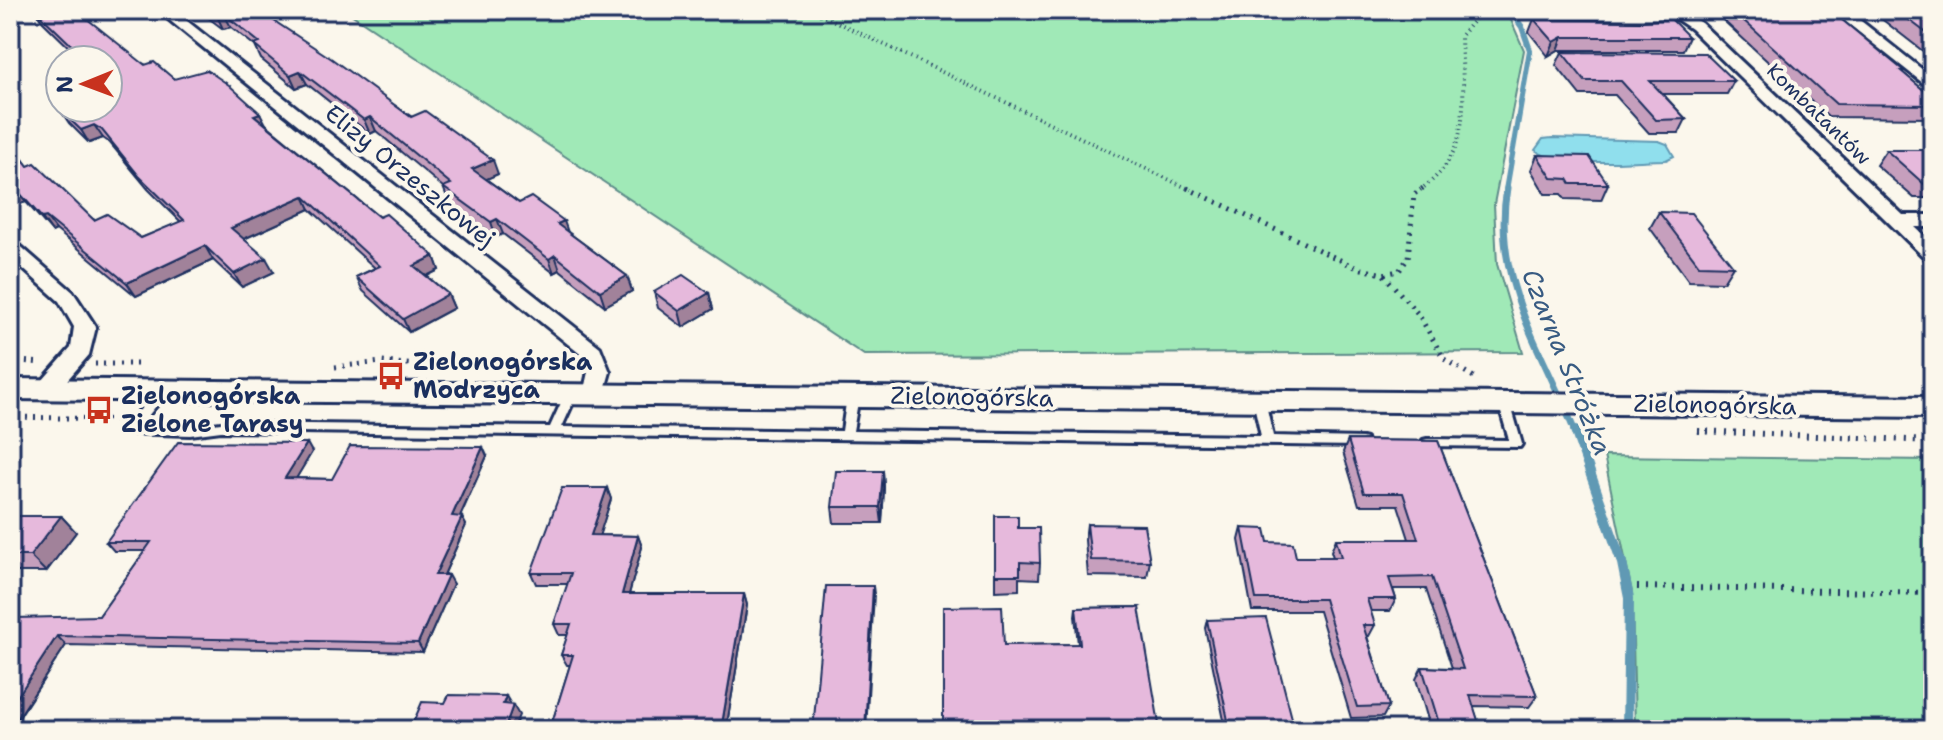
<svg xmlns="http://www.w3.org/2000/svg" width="1943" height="740" font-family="'Shantell Sans',sans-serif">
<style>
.green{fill:#a0e9b7;stroke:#5e8c8a;stroke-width:2}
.water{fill:#90dfed;stroke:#6199b4;stroke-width:2}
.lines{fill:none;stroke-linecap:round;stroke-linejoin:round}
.stream-far2{stroke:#6199b4;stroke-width:6}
.stream-far1{stroke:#6199b4;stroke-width:7}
.stream{stroke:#6199b4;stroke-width:10}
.service-casing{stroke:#1b2f5e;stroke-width:6}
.minor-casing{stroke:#1b2f5e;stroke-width:6}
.tertiary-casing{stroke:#1b2f5e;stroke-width:6}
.path-far2{stroke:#1b2f5e;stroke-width:4;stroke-dasharray:1 4;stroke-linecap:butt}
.path-far1{stroke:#1b2f5e;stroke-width:5;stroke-dasharray:2 6;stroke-linecap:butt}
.path{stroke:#1b2f5e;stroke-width:6;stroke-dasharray:2 7;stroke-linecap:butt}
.service{fill:#fbf7ec;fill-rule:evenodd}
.minor{fill:#fbf7ec;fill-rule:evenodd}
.tertiary{fill:#fbf7ec;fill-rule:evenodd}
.wall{fill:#c69fbd;stroke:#1b2f5e;stroke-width:2}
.shaded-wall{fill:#a1829a;stroke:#1b2f5e;stroke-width:2}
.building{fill:#e6b9dc;stroke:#1b2f5e;stroke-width:2}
.labels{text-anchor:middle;stroke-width:8;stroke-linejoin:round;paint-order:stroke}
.far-street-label{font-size:20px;fill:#1b2f5e;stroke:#fbf7ec}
.street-label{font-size:24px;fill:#1b2f5e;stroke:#fbf7ec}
.poi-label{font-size:24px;font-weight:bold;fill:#1b2f5e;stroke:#fbf7ec;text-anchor:start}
.water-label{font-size:26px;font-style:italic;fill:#385b82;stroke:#fbf7ec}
</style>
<rect width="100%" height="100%" fill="#fbf7ec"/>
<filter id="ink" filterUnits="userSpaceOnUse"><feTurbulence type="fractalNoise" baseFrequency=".0125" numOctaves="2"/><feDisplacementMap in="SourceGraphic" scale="16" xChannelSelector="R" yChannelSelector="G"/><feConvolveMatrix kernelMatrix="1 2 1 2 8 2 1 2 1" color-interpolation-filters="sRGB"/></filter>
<g filter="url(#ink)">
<g class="green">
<polygon points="345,10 1501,10 1511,20 1524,50 1494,204 1497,264 1523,352 864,355"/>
<polygon points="1604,456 1933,460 1933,730 1635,730 1632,592"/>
</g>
<path class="water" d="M1552,138L1659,141L1667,144L1674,156L1666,160C1634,160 1560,169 1535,150L1543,139Z"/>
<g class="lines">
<polyline class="stream-far2" points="1506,190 1530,50 1522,27 1510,10"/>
<path class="stream-far1" d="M1507,188C1491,279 1543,351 1575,432"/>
<polyline class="stream" points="1575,430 1622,563 1629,598 1627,730"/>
<defs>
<g id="service">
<polygon points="162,387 168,391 140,426 190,427 221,423 550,427 565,394 571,390 577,394 562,427 842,431 847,396 853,392 859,396 853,431 1261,436 1253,400 1259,396 1265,400 1273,436 1362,438 1366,439 1368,442 1366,445 1362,446 221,431 190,435 126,433 124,430 126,427 158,388"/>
<polygon points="1504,398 1510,402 1522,444 1520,447 1423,446 1421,443 1423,440 1427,439 1509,440 1498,402"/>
</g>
<g id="minor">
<polygon points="157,10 173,10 600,347 610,372 602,400 586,400 583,394 588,372 584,357"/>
<polygon points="1663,10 1680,10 1701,23 1903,215 1933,215 1933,227 1915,227 1933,244 1933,261 1926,259 1691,29"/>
<polygon points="1831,10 1847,10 1933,78 1933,91"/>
<polygon points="10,241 17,243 73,292 96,327 89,355 54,395 46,397 35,389 71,348 74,327 59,301 10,257"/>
</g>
<polygon id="tertiary" points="10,379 1933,397 1933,417 10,399"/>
</defs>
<use href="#service" class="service-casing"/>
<use href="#minor" class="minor-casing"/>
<use href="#tertiary" class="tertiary-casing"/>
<g class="path-far2">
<polyline points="811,10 1191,190"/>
<path d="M1420,190C1476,151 1462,95 1461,35L1479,14L1476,10"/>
</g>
<g class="path-far1">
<polyline points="1187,188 1357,268 1383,274 1399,271 1408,258 1414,194 1423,188"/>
<polyline points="1384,275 1419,315 1444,359 1477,379"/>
<polyline points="10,360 41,363"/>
<polyline points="95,364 137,364"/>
<polyline points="335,367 382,362 457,368"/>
<polyline points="10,417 116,419"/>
<polyline points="1698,431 1710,432"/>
</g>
<g class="path">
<polyline points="1698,431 1933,441"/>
<polyline points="1637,587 1933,593"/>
</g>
<use href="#service" class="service"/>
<use href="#minor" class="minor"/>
<use href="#tertiary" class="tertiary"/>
</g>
<g class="wall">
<polygon points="35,10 266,124 379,217 434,256 439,270 427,276 448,294 454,308 409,332 363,291 356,277 375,268 310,209 244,239 274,272 242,287 213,260 136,296 56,230 52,232 26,202 20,204 10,196 10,142 28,166 94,220 141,238 181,222 148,189 110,143 103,138 89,143 69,123 61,111 115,92 108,85 108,60 82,60 43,22"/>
<polygon points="198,10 251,10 498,174 486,179 519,203 568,232 627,276 632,291 605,306 560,270 554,273 503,234 496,237 449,202 443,187 376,131 370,134 307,84 296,88 261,59 255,46 231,27 223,29"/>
<polygon points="1712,10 1830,10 1904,71 1903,73 1933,98 1933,118 1828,117"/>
<polygon points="1870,10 1933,10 1933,59"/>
<polygon points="1534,19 1689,37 1683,50 1558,50 1548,56 1529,32"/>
<polygon points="1562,52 1734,81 1727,94 1663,94 1686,119 1679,133 1649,133 1615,95 1580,95 1556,65"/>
<polygon points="1886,150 1933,150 1933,198 1914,198 1876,165"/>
<polygon points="1537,155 1608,184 1601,200 1565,199 1561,194 1545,194 1531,170"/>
<polygon points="1659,212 1733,266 1723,282 1689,281 1650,228"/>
<polygon points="654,292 709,293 713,309 683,327 658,308"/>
<polygon points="1348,440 1438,441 1537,696 1529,707 1473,706 1481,730 1431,730 1416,679 1422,667 1452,668 1426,589 1393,589 1396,599 1390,611 1370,611 1375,625 1369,636 1367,636 1389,706 1383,717 1351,718 1319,611 1252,611 1239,540 1242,528 1296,557 1333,557 1331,551 1336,539 1409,539 1398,505 1359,505 1343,452"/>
<polygon points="312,452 296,478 332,479 487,456 460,517 466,525 444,575 453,584 423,652 66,645 16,722 76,729 10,730 10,625 99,616 145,551 114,551 106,542"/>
<polygon points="883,471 884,487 882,523 834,523 832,507"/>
<polygon points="607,488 611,499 599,535 638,536 642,547 629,594 744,594 747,605 726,730 553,730 551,726 570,665 567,665 561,655 568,635 559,635 554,624 568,584 536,584 531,573"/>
<polygon points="10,516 61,516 76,532 46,572 10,572"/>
<polygon points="995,516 1018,528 1040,563 1039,579 1019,578 1019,590 995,591"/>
<polygon points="1087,524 1150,561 1147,577 1088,576 1085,540"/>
<polygon points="1139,607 943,730 1004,645 1078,644 1075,616 1076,608"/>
<polygon points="1207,620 1295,730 1226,730 1205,628"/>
</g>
<g class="shaded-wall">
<polygon points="224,14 231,27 223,29 217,16"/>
<polygon points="1563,37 1558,50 1548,56 1554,42"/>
<polygon points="300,71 307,84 296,88 290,75"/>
<polygon points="260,113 267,126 254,115"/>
<polygon points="370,117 376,131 370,134 364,120"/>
<polygon points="94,125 103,138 89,143 81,130"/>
<polygon points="493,160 498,174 478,183 472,169"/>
<polygon points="16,189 26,202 20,204 10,191"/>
<polygon points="304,196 310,209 239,241 231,228"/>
<polygon points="46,217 56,230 52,232 42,218"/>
<polygon points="497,219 503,234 496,237 491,222"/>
<polygon points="564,221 569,235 557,224"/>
<polygon points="205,246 213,260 136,296 127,283"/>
<polygon points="555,255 560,270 554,273 549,259"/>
<polygon points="434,256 439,270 420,279 414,266"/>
<polygon points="266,258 274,272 242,287 234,274"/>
<polygon points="627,276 632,291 605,306 600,291"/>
<polygon points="10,290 19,302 10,306"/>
<polygon points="709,293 713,309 683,327 679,311"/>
<polygon points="448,294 454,308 409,332 403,319"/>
<polygon points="307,443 312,452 291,487 285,478"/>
<polygon points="483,447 487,456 456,525 452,516"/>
<polygon points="883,471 884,487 882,523 880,507"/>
<polygon points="607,488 611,499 596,546 591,535"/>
<polygon points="61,516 76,532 46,572 30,556"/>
<polygon points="462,517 466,525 440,584 435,575"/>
<polygon points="638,536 642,547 626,605 622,594"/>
<polygon points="448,575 453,584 423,652 418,643"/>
<polygon points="873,586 874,594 866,730 865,730"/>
<polygon points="744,594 747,605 726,730 721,730"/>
<polygon points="57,636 66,645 10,730 10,708"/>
<polygon points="506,696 512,706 503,704"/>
<polygon points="513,705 519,715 513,730 504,730"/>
<polygon points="67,721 76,729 76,730 62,730"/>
</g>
<g class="building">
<polygon points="35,10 76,10 145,65 154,62 174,79 207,70 229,85 260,113 254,115 379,217 386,214 434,256 414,266 448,294 403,319 356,277 380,266 304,196 231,228 266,258 234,274 205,246 127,283 46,217 42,218 16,189 10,191 10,142 28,166 35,163 94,220 107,214 141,238 184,220 139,176 102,130 94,125 81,130 61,111 68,108 108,108 108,95 119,91 108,80 108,60 87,60"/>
<polygon points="208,10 251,10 257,15 268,17 332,59 411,117 425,111 493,160 472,169 519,203 531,197 564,221 557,224 627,276 600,291 555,255 549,259 497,219 491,222 443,187 451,184 370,117 364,120 300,71 290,75 254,45 260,43 224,14 217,16"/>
<polygon points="1732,10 1830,10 1904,71 1901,71 1933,98 1933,105 1836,104"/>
<polygon points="1896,10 1933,10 1933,38"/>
<polygon points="1534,19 1640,21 1671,19 1689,37 1563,37 1554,42"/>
<polygon points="1562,52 1705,53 1734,81 1650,81 1686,119 1656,120 1621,81 1585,81"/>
<polygon points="1886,150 1933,150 1933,184 1924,184"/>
<polygon points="1537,155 1589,156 1608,184 1571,184 1568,179 1552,178"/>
<polygon points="1659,212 1691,213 1733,266 1699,265"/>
<polygon points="683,275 709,293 679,311 654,292"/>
<polygon points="1348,440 1438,441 1537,696 1470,695 1481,730 1441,730 1422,667 1463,669 1432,577 1389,578 1396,599 1367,599 1375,625 1363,625 1389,706 1357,707 1324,599 1256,599 1242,528 1265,529 1268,542 1293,543 1296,557 1341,557 1336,539 1418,539 1403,493 1364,493"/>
<polygon points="178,442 307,443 285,478 332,479 350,446 483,447 452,516 462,517 435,575 448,575 418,643 57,636 10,708 10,625 15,618 99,616 151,542 106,542"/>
<polygon points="836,471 883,471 880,507 832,507"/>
<polygon points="562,488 607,488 591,535 638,536 622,594 744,594 721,730 618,730 618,727 551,726 573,655 561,655 571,624 554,624 571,573 531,573"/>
<polygon points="10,516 61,516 30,556 10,556"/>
<polygon points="995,516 1018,516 1018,528 1039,528 1040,563 1020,562 1020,575 995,575"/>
<polygon points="1087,524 1144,525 1150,561 1091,560"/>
<polygon points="826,586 873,586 865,730 813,730"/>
<polygon points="1002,606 1004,645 1080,644 1076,608 1139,607 1160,730 943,730 943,607"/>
<polygon points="1266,618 1295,730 1230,730 1207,620"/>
<polygon points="449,695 506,696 503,704 513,705 504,730 410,730 422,702 445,703"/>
<polygon points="67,721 62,730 10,730 10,722"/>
</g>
</g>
<defs>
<symbol id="bus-bare" viewBox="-9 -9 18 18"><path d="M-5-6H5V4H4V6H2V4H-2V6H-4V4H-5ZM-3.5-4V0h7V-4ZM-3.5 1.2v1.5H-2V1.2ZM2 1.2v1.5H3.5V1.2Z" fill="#c8321e" stroke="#fbf7ec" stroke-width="2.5" paint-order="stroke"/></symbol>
</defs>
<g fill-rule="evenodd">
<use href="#bus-bare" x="371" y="356" width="40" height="40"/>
<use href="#bus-bare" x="79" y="390" width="40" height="40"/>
</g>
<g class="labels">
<g class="far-street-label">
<text transform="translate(1819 114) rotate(44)" y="7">Kombatantów</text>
</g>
<g class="street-label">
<text transform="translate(410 176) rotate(39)" y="8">Elizy Orzeszkowej</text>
<text transform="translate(972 397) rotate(1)" y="8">Zielonogórska</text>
<text transform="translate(1715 405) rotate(1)" y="8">Zielonogórska</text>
</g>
<g class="poi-label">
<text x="413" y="370">Zielonogórska<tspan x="413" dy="28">Modrzyca</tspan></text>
<text x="121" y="404">Zielonogórska<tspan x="121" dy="28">Zielone Tarasy</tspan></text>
</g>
<g class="water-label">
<text transform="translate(1567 362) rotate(68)" y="9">Czarna Stróżka</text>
</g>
</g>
<rect width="1943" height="740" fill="none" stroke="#fbf7ec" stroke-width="40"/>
<rect x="20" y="20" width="1903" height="700" fill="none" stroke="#1b2f5e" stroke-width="3" filter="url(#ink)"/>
<g transform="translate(84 84) rotate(269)"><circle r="38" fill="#fbf7ec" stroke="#a1a7b3" stroke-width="2"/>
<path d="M0-6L14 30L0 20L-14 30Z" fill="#c8321e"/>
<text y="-12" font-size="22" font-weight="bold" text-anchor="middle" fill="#1b2f5e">N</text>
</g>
</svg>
